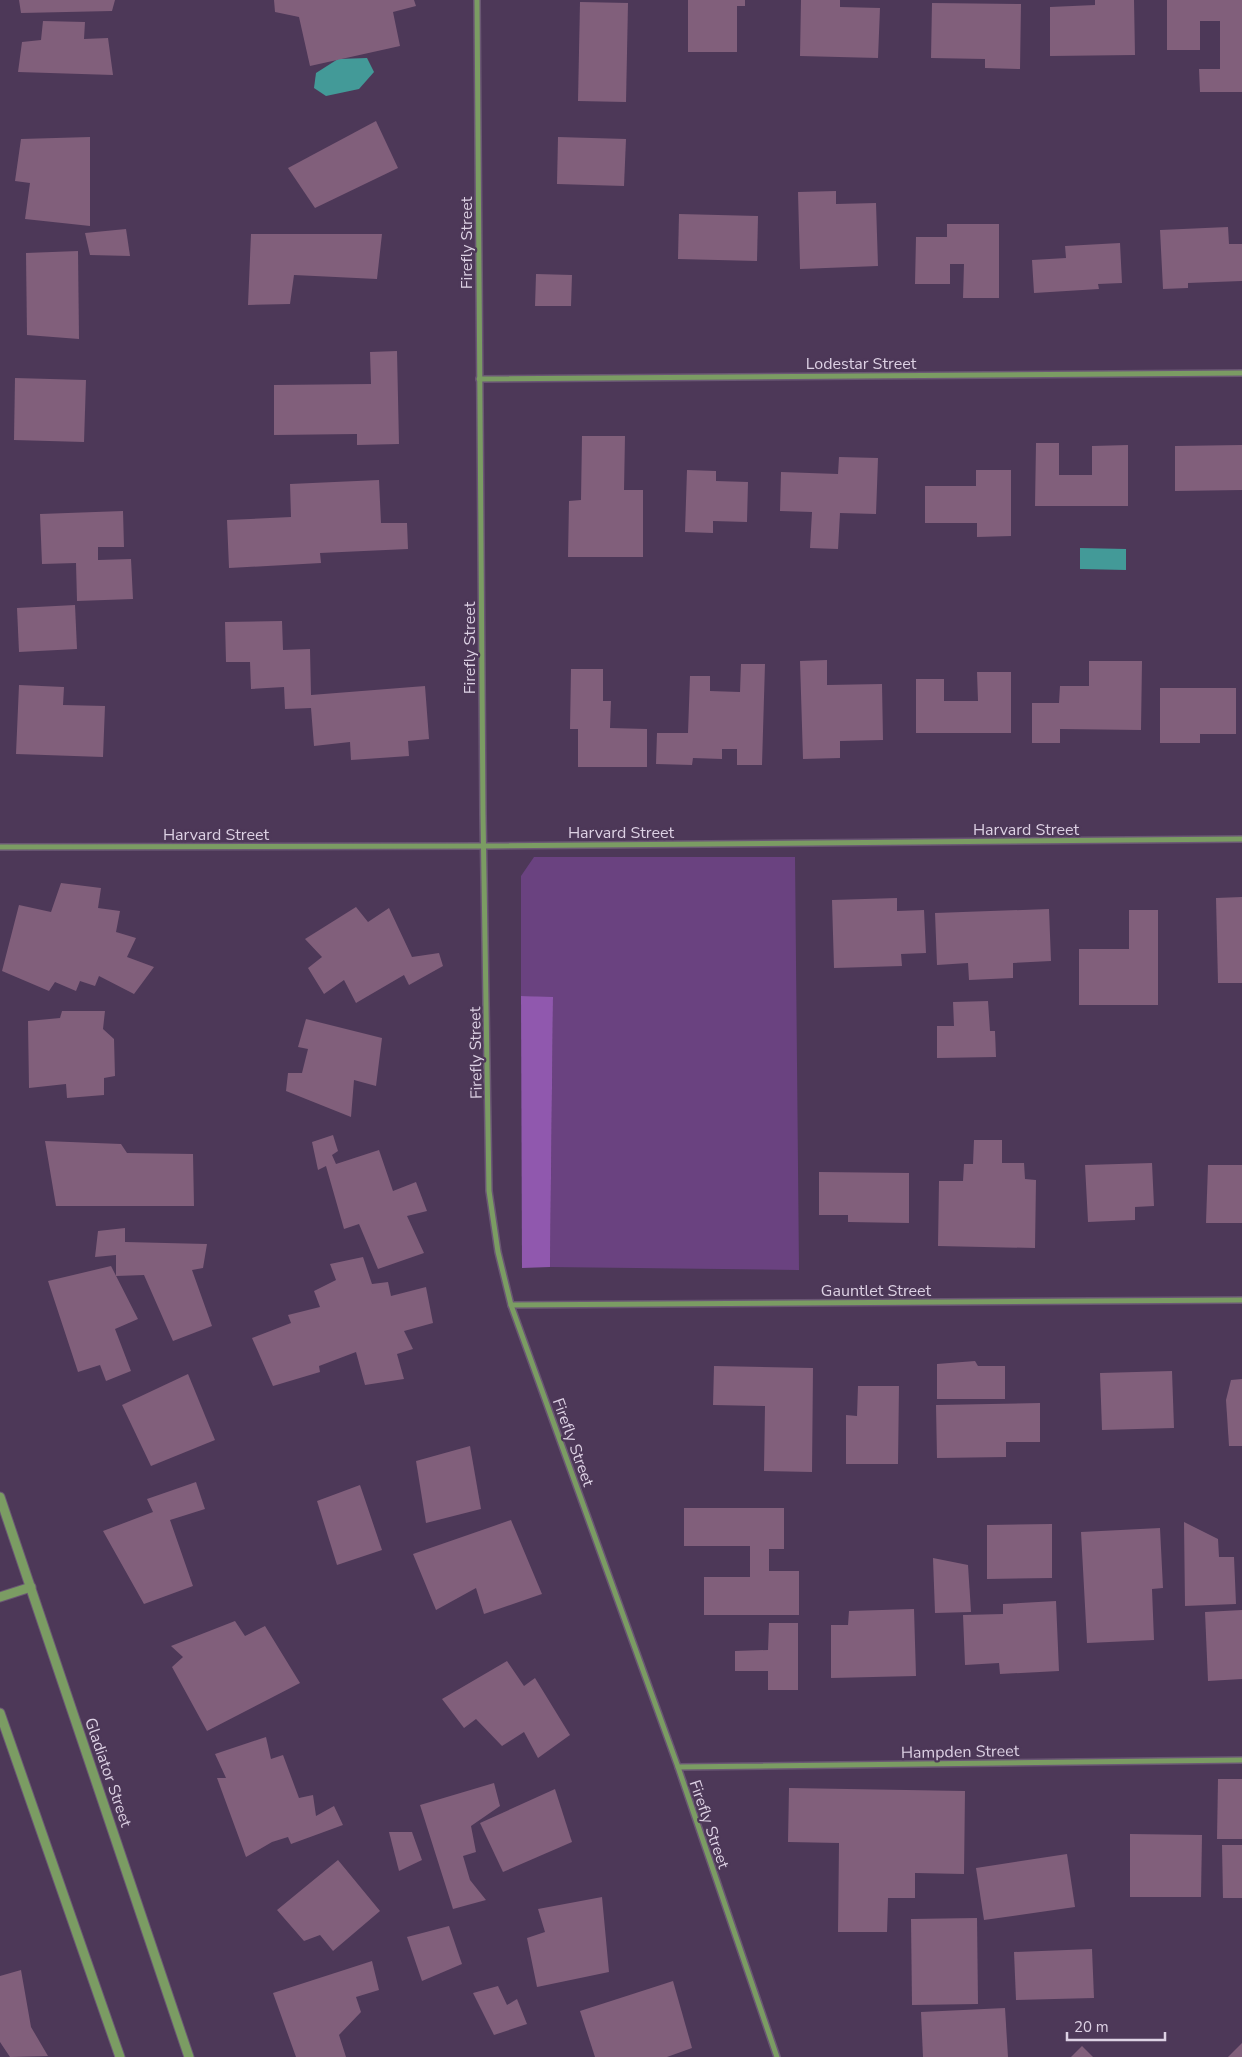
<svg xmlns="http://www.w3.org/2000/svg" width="1242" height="2057" font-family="'Nunito Sans',sans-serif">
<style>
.green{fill:#6a4280}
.forest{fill:#9058ae}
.water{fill:#439a98}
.building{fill:#815f7b}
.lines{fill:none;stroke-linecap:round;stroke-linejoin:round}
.minor-casing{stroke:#6a5774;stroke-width:8}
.tertiary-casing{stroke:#6a5774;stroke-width:11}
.minor{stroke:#7b9c63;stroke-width:5}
.tertiary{stroke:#7b9c63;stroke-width:9}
.labels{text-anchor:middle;stroke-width:4.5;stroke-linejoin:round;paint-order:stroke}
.street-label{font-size:16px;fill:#ddd1e4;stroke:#4d3858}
</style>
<rect width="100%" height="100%" fill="#4d3858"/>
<polygon class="green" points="534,857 795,857 799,1270 550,1267 553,998 521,996 521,876"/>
<polygon class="forest" points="521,996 553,997 550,1267 522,1268"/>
<g class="water">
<polygon points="367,58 374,72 359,89 326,96 314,88 316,73 338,59"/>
<polygon points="1080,548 1126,549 1126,570 1080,569"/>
</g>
<g class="building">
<polygon points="19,0 115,0 112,11 21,13"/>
<polygon points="274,0 414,0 416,6 393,12 400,46 310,66 299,17 275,12"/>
<polygon points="688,0 745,0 745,6 737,6 737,52 688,52"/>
<polygon points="801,0 840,0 840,7 880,8 878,58 800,56"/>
<polygon points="1095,0 1134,0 1135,55 1050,56 1050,7 1095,5"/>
<polygon points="1167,0 1242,0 1242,92 1200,92 1199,69 1220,69 1220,21 1200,21 1200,50 1167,50"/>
<polygon points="580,2 628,3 626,102 578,101"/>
<polygon points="932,3 1021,4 1020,69 985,68 985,59 931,58"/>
<polygon points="43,21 85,22 84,39 108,38 113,75 18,72 22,42 41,40"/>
<polygon points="376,121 398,168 315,208 288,168"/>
<polygon points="90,137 90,226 25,219 30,183 15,181 21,139"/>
<polygon points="558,137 626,139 624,186 557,184"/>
<polygon points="836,191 836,204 876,203 878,266 800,269 798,192"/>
<polygon points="679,214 758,216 757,261 678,259"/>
<polygon points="947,224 999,224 999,298 963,298 964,264 950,264 950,284 915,284 916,237 947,237"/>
<polygon points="1228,227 1229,244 1242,244 1242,281 1188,283 1188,288 1163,289 1160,230"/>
<polygon points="126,229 130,256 90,255 85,233"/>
<polygon points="251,234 382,234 377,279 294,275 290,304 248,305"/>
<polygon points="1120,243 1122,283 1098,284 1099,289 1034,293 1032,260 1066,258 1065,246"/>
<polygon points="78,251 79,339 27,335 26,253"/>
<polygon points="536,274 572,275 571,306 535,306"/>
<polygon points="397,351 399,444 357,445 357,434 274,435 274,385 371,384 370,352"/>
<polygon points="15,378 86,380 84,442 14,440"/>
<polygon points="582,436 625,436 624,490 643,490 643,557 568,557 569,501 581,500"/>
<polygon points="1036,443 1059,443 1059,475 1092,475 1092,446 1128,445 1128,506 1035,506"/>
<polygon points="1242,445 1242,490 1175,491 1175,446"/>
<polygon points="839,457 878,458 876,514 840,513 838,549 810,548 812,512 780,511 781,472 838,474"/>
<polygon points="687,470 716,471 716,481 748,482 747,522 713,521 713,533 685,532"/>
<polygon points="976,470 1011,470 1011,536 977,537 977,523 925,523 925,486 976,486"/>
<polygon points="379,480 381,523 407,523 408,549 320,553 321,563 229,568 227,520 291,517 290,484"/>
<polygon points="123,511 124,547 98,547 98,560 131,559 133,599 77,601 76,563 42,564 40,514"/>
<polygon points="75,605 77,649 19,652 17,608"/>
<polygon points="282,621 283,650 310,649 311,695 425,686 429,739 408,741 409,756 351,760 350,742 314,746 311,708 285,709 284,687 251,689 250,662 226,662 225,622"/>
<polygon points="827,660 827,685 882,684 883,740 840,741 840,758 803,759 800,661"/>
<polygon points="1089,661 1142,661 1141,730 1060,729 1060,743 1032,743 1032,703 1059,703 1060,686 1089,686"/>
<polygon points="741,664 765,664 762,765 737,765 737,749 722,749 722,759 693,758 692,765 656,764 657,733 688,733 690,676 710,676 710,691 740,692"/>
<polygon points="571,669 603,669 603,701 611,701 610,728 647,729 647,767 578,767 578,729 570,729"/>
<polygon points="977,672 1011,672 1011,733 916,733 916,679 944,679 944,701 978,701"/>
<polygon points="19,685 64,687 63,705 105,706 103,757 16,754"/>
<polygon points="1160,688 1236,688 1236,734 1200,734 1200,743 1160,743"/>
<polygon points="61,883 101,888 98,908 120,911 116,932 136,938 127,957 154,967 134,994 99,976 95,986 80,981 76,991 55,982 49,991 2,971 19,905 51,912"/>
<polygon points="1242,897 1242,983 1218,983 1216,898"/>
<polygon points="897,898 897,911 924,910 926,953 901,954 902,966 834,968 832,900"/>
<polygon points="356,907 368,922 389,908 412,957 439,953 443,966 409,985 404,975 356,1003 344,980 324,994 308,968 322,957 305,939"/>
<polygon points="1049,909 1051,961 1013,963 1013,978 969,980 968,963 937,965 935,913"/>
<polygon points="1129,910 1158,910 1158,1005 1079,1005 1079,949 1129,949"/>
<polygon points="988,1001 990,1031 995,1031 996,1057 937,1058 937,1026 954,1026 953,1002"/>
<polygon points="62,1011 105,1011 103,1029 114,1039 115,1076 104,1078 104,1095 67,1098 66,1084 29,1088 28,1021 60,1018"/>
<polygon points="306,1019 382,1038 376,1086 354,1080 351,1117 286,1091 288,1073 302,1073 308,1049 298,1047"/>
<polygon points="333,1135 338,1151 332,1155 336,1164 379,1150 393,1191 416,1182 427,1211 407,1216 424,1253 378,1269 359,1224 344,1229 326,1166 318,1170 312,1142"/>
<polygon points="974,1140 1002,1140 1002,1163 1024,1163 1025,1179 1036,1180 1035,1248 938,1246 939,1181 963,1181 964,1164 973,1164"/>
<polygon points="45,1141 121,1144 127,1153 193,1154 194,1206 56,1206"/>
<polygon points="1152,1163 1154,1206 1135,1207 1135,1220 1088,1222 1085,1165"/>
<polygon points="1208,1165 1242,1165 1242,1223 1206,1223"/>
<polygon points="819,1172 909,1173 909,1223 848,1222 848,1215 819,1215"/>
<polygon points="125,1228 125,1242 207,1244 203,1268 192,1270 212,1326 173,1341 144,1275 116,1276 116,1255 95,1257 98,1231"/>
<polygon points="363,1257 372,1284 388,1282 391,1296 426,1287 433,1323 404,1331 413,1349 397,1354 404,1379 365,1385 356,1352 319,1366 320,1372 273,1386 252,1338 291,1323 288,1315 320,1307 314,1291 336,1280 330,1264"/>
<polygon points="111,1266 138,1319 115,1329 131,1371 106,1381 100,1365 78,1372 48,1281"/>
<polygon points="975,1361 978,1366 1005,1366 1005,1399 937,1399 937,1364"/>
<polygon points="714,1366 813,1368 812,1472 764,1471 765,1406 713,1405"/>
<polygon points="1172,1371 1174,1428 1102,1430 1100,1373"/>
<polygon points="188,1374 215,1440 151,1466 122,1405"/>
<polygon points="1242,1379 1242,1446 1229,1446 1226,1400 1231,1380"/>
<polygon points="858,1386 899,1386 898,1464 846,1464 846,1415 857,1416"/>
<polygon points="1040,1403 1040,1442 1006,1442 1006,1457 937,1458 936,1405"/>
<polygon points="470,1446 481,1509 426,1523 416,1461"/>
<polygon points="196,1482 205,1509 170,1520 193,1586 144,1604 103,1531 153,1512 147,1499"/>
<polygon points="360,1485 382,1550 337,1565 317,1501"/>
<polygon points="684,1508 784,1508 784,1549 769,1549 769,1571 799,1571 799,1615 704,1615 704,1577 750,1577 750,1546 684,1546"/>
<polygon points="511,1520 542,1594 484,1614 476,1588 436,1610 413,1554"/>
<polygon points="1184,1522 1218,1539 1219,1557 1234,1557 1236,1604 1185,1606"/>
<polygon points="1052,1524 1052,1578 987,1579 987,1525"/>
<polygon points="1160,1528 1163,1588 1152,1589 1154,1640 1087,1643 1081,1532"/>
<polygon points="933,1558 968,1565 971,1612 935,1613"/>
<polygon points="1056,1601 1059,1671 1000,1674 999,1663 965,1665 963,1615 1003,1614 1003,1604"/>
<polygon points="914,1609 916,1676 831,1678 831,1625 848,1625 849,1611"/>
<polygon points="1242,1610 1242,1679 1208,1681 1205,1612"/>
<polygon points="235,1621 245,1636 265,1626 300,1683 207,1731 172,1667 183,1657 171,1646"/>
<polygon points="769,1623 798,1623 798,1690 768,1690 768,1671 735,1671 735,1651 768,1650"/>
<polygon points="507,1661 524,1686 535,1678 570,1735 538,1758 524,1732 502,1746 476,1719 464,1728 442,1699"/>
<polygon points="266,1737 271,1759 283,1755 299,1798 313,1795 316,1816 334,1806 343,1825 291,1844 288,1837 272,1842 246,1857 217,1778 226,1778 215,1754"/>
<polygon points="1218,1779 1242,1779 1242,1839 1217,1839"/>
<polygon points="494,1783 500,1806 471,1826 476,1852 463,1856 470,1880 486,1900 453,1909 420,1805"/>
<polygon points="789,1788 965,1791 964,1874 915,1873 915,1898 888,1898 887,1932 838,1932 839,1843 788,1842"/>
<polygon points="555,1789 572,1842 503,1872 480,1823"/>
<polygon points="389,1832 412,1832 422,1860 399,1871"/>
<polygon points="1130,1834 1202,1835 1201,1897 1130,1897"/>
<polygon points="1222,1845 1242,1845 1242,1898 1223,1898"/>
<polygon points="1067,1854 1075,1907 984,1920 976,1868"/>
<polygon points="338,1860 380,1911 333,1951 320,1935 304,1941 277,1910"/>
<polygon points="602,1897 609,1972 537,1987 527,1938 545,1932 538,1909"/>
<polygon points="977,1918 978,2004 912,2005 911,1919"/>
<polygon points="449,1926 462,1964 422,1981 407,1937"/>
<polygon points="1092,1949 1094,1998 1016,2000 1014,1952"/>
<polygon points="372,1961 379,1990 356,1997 361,2012 339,2035 346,2057 296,2057 273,1993"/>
<polygon points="21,1970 31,2027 48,2056 10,2057 0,2042 0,1976"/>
<polygon points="673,1981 692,2048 667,2057 595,2057 580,2011"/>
<polygon points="498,1986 507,2005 517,1999 527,2024 494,2035 473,1993"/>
<polygon points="1005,2008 1008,2057 923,2057 921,2012"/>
<polygon points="1242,2043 1242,2057 1228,2057"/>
<polygon points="1082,2046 1093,2057 1071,2057"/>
</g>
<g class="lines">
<defs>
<g id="minor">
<polyline points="477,0 483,815 489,1191 498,1252 511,1305 678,1767 777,2057"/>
<polyline points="479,379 1242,373"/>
<polyline points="0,847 484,846 1242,839"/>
<polyline points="511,1305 1242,1300"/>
<polyline points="678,1767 1242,1760"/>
</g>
<g id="tertiary">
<polyline points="0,1497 189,2057"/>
<polyline points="0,1597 31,1587"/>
<polyline points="0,1713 120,2057"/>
</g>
</defs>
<use href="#minor" class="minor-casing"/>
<use href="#tertiary" class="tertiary-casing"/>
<use href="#minor" class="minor"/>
<use href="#tertiary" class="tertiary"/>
</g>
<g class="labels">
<g class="street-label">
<text transform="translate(466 243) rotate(-90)" y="6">Firefly Street</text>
<text x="861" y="369">Lodestar Street</text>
<text transform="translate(469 648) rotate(-90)" y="6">Firefly Street</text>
<text x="1026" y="835">Harvard Street</text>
<text x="621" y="838">Harvard Street</text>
<text x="216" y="840">Harvard Street</text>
<text transform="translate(475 1053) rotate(-91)" y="6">Firefly Street</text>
<text x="876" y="1296">Gauntlet Street</text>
<text transform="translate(574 1442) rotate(70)" y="6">Firefly Street</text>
<text transform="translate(960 1751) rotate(-1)" y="6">Hampden Street</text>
<text transform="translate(109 1772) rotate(71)" y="6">Gladiator Street</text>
<text transform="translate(710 1824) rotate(71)" y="6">Firefly Street</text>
</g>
</g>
<path d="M1067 2032v8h98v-8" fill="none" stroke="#ddd1e4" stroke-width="2.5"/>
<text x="1074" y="2032" font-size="15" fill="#ddd1e4" stroke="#4d3858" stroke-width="4" paint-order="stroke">20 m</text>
</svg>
